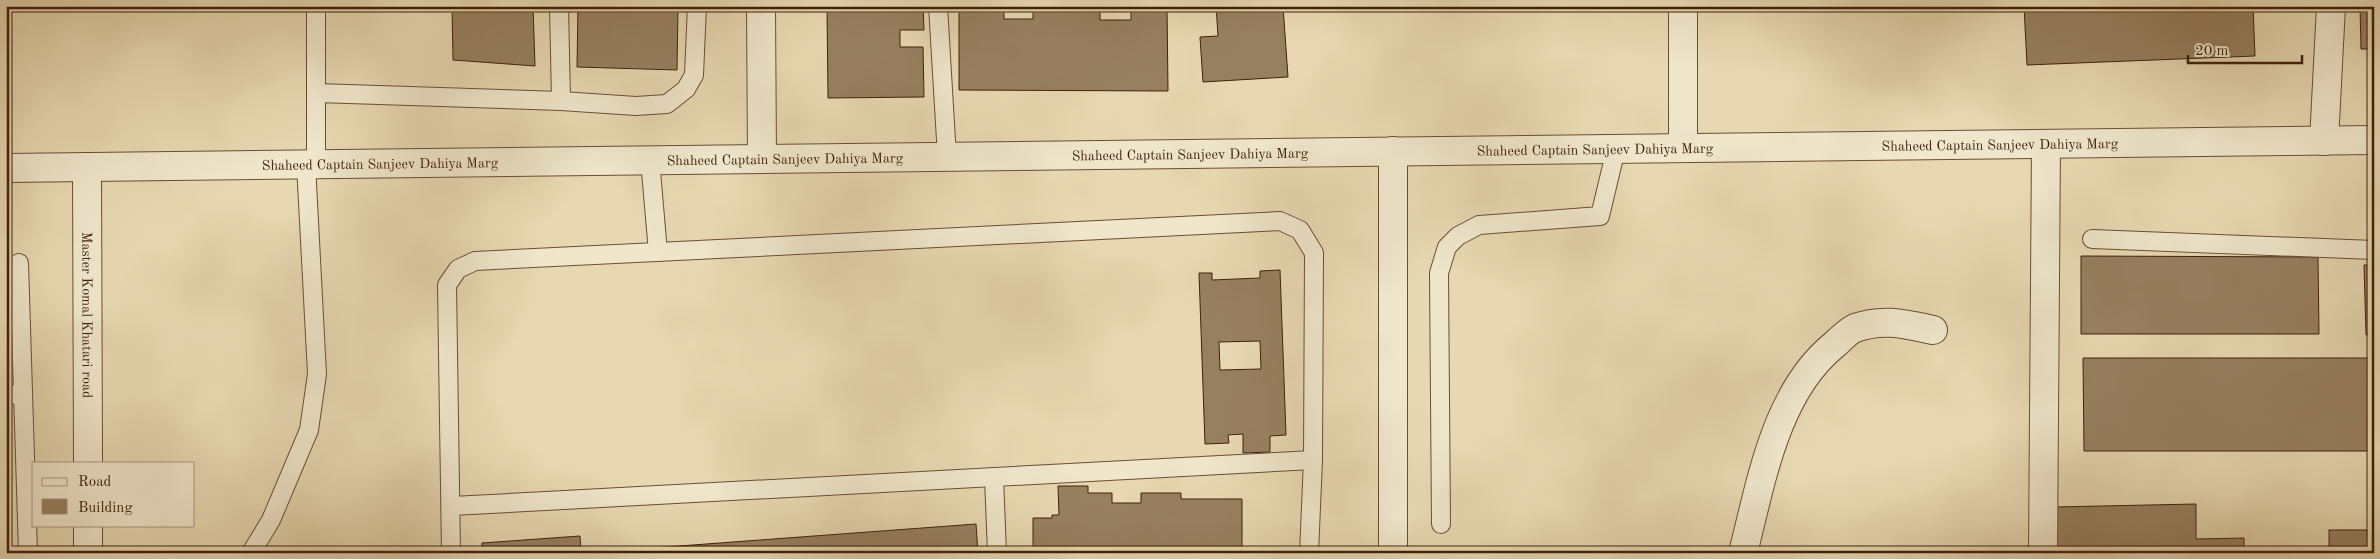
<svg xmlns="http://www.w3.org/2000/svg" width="2380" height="559" font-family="'Old Standard TT',serif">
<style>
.building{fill:#978061;stroke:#40200b;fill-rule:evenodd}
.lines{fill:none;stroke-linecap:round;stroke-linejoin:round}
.service-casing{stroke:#6a4e34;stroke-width:20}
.minor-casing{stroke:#6a4e34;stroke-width:30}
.service{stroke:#efe6cc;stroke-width:18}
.minor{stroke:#efe6cc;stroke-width:28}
.labels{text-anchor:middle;stroke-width:5;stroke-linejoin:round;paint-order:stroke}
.street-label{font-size:14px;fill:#40200b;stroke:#efe6cc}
</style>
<rect width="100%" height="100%" fill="#e7d8b1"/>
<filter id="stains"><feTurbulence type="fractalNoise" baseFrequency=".004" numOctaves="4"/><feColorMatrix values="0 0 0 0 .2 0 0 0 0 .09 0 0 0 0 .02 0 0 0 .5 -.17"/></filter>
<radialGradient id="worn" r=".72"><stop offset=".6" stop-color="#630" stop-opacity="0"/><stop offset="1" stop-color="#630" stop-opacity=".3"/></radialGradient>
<g class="building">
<polygon points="452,6 533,6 535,66 453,60"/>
<polygon points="578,6 678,6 677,70 577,67"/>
<polygon points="827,6 923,6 924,30 900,30 900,47 923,47 924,97 828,98"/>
<polygon points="959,6 1004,6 1004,19 1033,19 1033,6 1100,6 1100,20 1131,20 1131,6 1167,6 1168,91 959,90"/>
<polygon points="1198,6 1283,6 1288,77 1203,82 1200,37 1218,36 1216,6"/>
<polygon points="2024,6 2253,6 2255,56 2027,65"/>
<polygon points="2360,6 2374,6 2374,49 2361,49"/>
<polygon points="2081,256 2318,257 2319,334 2081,334"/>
<polygon points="2364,265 2374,265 2374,335 2366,335"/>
<path d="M1280,270L1286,435L1270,436V452L1243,453V434L1228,435L1229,443L1205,444L1199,273H1212V280L1260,278V271ZM1260,341L1261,369L1220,370L1219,342Z"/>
<polygon points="6,306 7,359 6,359"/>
<polygon points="2083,358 2374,358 2374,451 2084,451"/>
<polygon points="1058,486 1088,486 1088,493 1112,493 1112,503 1141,503 1141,493 1181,493 1181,499 1242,499 1242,553 1033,553 1033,518 1052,518 1052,515 1059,515"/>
<polygon points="6,498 7,548 6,548"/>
<polygon points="2196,504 2196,539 2244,538 2244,553 2055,553 2054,507"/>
<polygon points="976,524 978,553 585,553"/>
<rect x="2329" y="530" width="45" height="23"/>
<polygon points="580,536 581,553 482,553 482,543"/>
</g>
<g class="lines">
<defs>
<g id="service">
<polyline points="316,6 316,164"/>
<polyline points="559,6 561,101"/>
<polyline points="938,6 947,157"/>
<polyline points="317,93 561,101 636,106 667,104 686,89 694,75 697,6"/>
<polyline points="650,160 658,252"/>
<polyline points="2092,239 2374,250"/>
<polyline points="19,263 28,553"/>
<polyline points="6,394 21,395"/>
<polyline points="994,477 997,553"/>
<polyline points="452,506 1313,460"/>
<polyline points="1441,524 1439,273 1447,247 1458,236 1479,225 1600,216 1616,149"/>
<polyline points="251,553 271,520 309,430 317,374 306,164"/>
<polyline points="451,553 447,285 458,269 475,261 1280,221 1300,230 1314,253 1313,460 1309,553"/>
</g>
<g id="minor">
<polyline points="761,6 762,159"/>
<polyline points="2324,141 2331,6"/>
<polyline points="1683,148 1683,6"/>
<path id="s1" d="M87,167L88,463"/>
<path id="s2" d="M6,168L2374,140"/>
<polyline points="88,525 88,553"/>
<polyline points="1393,553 1393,151"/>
<path d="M1743,553C1761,483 1775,393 1834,345C1840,340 1848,331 1855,328C1883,318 1905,324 1933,330"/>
<polyline points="2043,553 2046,144"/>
</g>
</defs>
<use href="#service" class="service-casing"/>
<use href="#minor" class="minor-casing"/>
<use href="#service" class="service"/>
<use href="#minor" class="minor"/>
</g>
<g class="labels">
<g class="street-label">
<text dy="5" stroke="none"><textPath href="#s2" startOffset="1994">Shaheed Captain Sanjeev Dahiya Marg</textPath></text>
<text dy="5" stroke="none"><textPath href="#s2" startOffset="1589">Shaheed Captain Sanjeev Dahiya Marg</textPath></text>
<text dy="5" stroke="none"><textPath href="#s2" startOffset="1184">Shaheed Captain Sanjeev Dahiya Marg</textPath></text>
<text dy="5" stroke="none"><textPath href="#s2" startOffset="779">Shaheed Captain Sanjeev Dahiya Marg</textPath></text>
<text dy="5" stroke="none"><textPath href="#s2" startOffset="374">Shaheed Captain Sanjeev Dahiya Marg</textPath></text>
<text dy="5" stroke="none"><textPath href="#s1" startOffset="148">Master Komal Khatari road</textPath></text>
</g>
</g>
<rect width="2380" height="559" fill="none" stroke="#e7d8b1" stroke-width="25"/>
<rect x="8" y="8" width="2365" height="544" fill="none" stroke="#40200b" stroke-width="2.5"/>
<rect x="12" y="12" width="2355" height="534" fill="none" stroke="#40200b"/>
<rect x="32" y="462" width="162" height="65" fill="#efe6cc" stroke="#a9977f"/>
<rect x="42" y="478" width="25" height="8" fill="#efe6cc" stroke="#a9977f"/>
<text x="78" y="486" font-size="15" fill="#40200b">Road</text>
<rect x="42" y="499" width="25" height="15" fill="#978061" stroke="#a9977f"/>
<text x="78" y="512" font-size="15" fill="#40200b">Building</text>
<path d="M2188 55v8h114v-8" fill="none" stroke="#40200b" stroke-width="2.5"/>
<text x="2195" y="55" font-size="15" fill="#40200b" stroke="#efe6cc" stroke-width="4" paint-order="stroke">20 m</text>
<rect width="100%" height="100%" filter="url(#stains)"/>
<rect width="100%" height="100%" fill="url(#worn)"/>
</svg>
